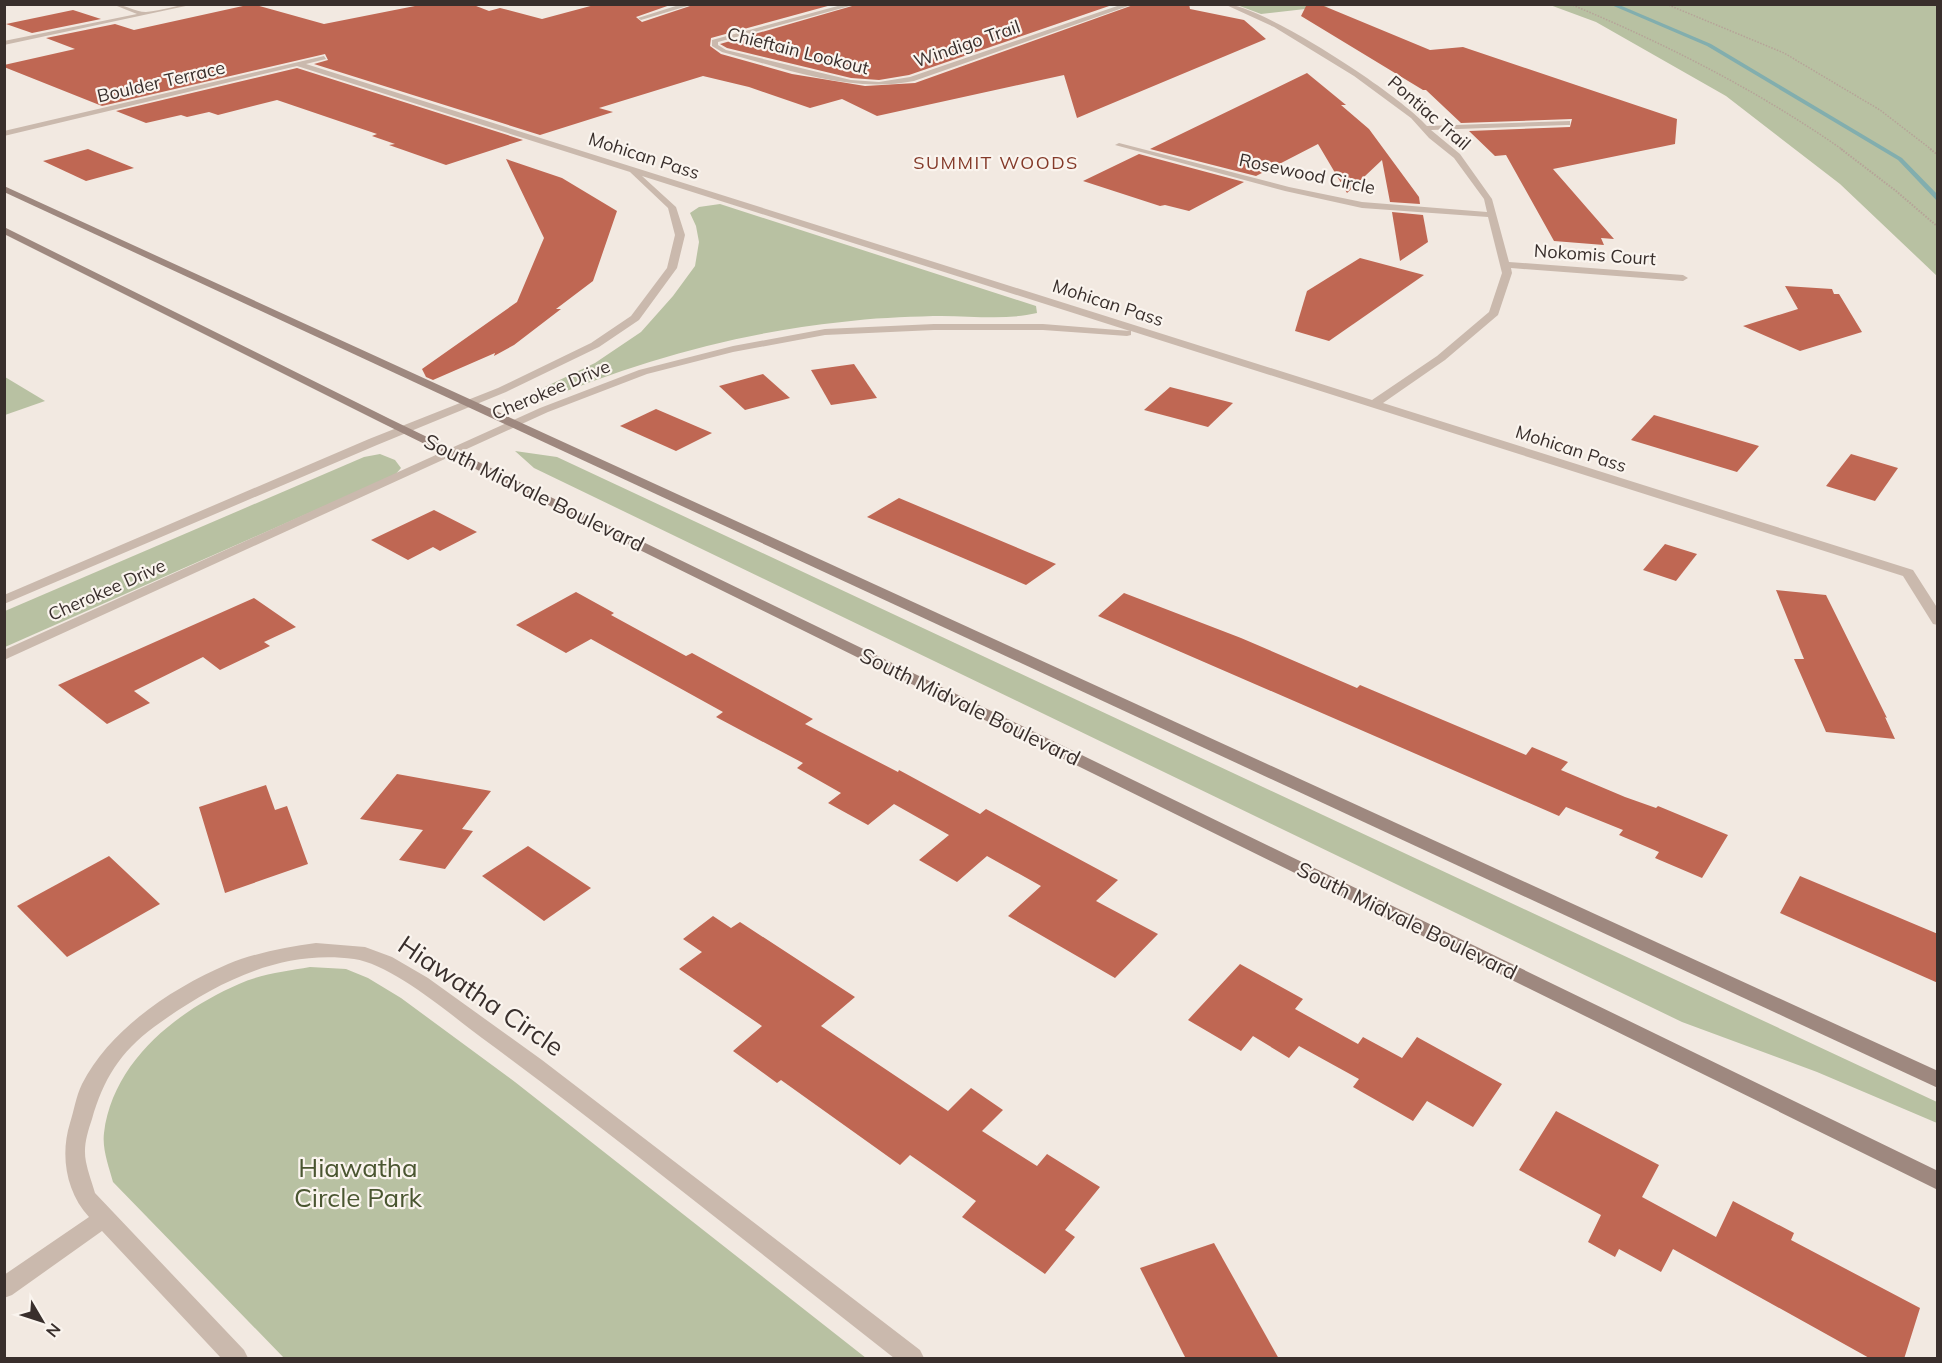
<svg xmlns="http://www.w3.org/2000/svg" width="1942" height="1363" font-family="Mulish,sans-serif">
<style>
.green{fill:#b8c1a2}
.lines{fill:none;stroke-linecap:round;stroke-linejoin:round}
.stream{fill:#82aeae;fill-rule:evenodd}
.building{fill:#bf6753}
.path-far1{stroke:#b6a398;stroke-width:1.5;stroke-dasharray:1.5 1.5;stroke-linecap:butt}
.path{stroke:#b6a398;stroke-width:2;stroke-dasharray:1.5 1.5;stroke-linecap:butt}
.service{fill:#cab9ad;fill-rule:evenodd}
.minor{fill:#cab9ad;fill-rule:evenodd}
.secondary{fill:#9e887f;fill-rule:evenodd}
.labels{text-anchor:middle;stroke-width:4.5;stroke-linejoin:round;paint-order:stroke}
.far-street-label{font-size:18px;fill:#392f2c;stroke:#faf4ee}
.far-neighbourhood-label{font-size:18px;letter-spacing:1.5px;fill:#843a29;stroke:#faf4ee}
.street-label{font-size:21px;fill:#392f2c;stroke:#faf4ee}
.near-street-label{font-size:26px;fill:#392f2c;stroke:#faf4ee}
.near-park-label{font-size:26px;fill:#4a5631;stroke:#faf4ee}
</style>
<rect width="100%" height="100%" fill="#f2e9e1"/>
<g class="green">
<polygon points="1237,5 1340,5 1261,14"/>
<polygon points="1550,5 1937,5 1937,276 1840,184 1726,96 1596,22"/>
<path d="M720,204L1036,306L1037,313C1003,321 968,315 933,316C903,317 872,318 842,322C738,333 637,361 540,402L524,397L595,363L641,332L673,296L695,266L699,242L696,226L690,213L699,207Z"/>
<polygon points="4,377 5,377 45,401 5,415"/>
<polygon points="515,451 557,457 1937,1102 1937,1123 1817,1072 1682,1022 534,468"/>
<polygon points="380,454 395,460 401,468 395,475 5,647 5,611 364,457"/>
<path d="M310,967L346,969L368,978L401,998L515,1082L866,1358H284L113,1182C109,1167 102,1149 104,1133C113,1061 177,1011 239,984C261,974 287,971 310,967Z"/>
</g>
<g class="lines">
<polygon class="stream" points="1617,4 1711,44 1902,158 1938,195 1938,202 1898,160 1707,46 1609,4"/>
</g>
<g class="building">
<polygon points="252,4 324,24 425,4 471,4 489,11 500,8 542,19 598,4 673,4 636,17 642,22 696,4 835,4 711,38 710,46 721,54 792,74 865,86 915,83 1136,4 1189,4 1190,9 1244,20 1266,39 1077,118 1064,75 877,116 842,99 810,108 749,87 703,76 599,108 613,112 540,135 314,64 328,60 325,54 102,106 4,67 4,65 75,49 46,38 115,24 134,30"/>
<polygon points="859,4 1115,4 909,75 879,80 851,78 727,48 720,44"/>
<polygon points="1307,4 1319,4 1430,50 1463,47 1677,119 1675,144 1553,169 1614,239 1601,238 1604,245 1554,241 1506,155 1495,156 1469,131 1570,127 1572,119 1461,123 1426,90 1423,90 1301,16"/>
<polygon points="73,10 101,19 32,33 6,24"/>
<polygon points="297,68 523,140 446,165 389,145 395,144 372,136 377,134 277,100 218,115 209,112 187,117 181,115 146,123 116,111"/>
<polygon points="1307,73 1346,105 1341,105 1369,129 1419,197 1420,204 1390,202 1382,160 1347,193 1318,144 1256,176 1150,149"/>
<polygon points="88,149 134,168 86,181 43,161"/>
<polygon points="1139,154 1244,182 1189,211 1165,205 1160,206 1083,181"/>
<polygon points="506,159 562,178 617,211 593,281 556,309 561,309 514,345 494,356 495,353 433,380 426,377 422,369 517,302 544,238"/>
<polygon points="1392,212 1423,215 1428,242 1400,261"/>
<polygon points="1360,258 1424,275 1329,341 1295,331 1307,291"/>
<polygon points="1785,286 1832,289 1834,294 1839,294 1862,332 1800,351 1743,326 1798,309"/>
<polygon points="854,364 877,398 831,405 811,370"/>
<polygon points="763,374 790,398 745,410 719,386"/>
<polygon points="1170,387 1233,403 1208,427 1144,410"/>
<polygon points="656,409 712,433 676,451 620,426"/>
<polygon points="1654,415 1759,446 1737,472 1631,440"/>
<polygon points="1851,454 1898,468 1875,501 1826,486"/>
<polygon points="899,498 1056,564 1026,585 867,517"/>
<polygon points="434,510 477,532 440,551 433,547 408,560 371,540"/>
<polygon points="1665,544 1697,554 1676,581 1643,570"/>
<polygon points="1776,590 1826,595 1887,718 1885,717 1895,739 1826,732 1794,659 1804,659"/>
<polygon points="576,592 614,613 611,615 686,656 692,653 813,719 805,724 898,772 899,770 980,814 986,809 1118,880 1096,901 1158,934 1115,978 1008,916 1041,886 987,856 957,882 919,860 949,835 894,804 868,825 828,803 841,793 797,768 803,763 716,717 723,712 591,639 566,653 516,625"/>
<polygon points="1124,593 1241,638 1357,688 1360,685 1526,755 1532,747 1568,762 1561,770 1625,797 1656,808 1658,806 1728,835 1702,878 1655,858 1659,852 1619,835 1623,830 1566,807 1559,816 1098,616"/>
<polygon points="254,598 296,627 264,642 270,646 220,670 203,657 134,691 150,703 107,724 58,685"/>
<polygon points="397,774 491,791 462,829 473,831 445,869 399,860 423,830 360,819"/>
<polygon points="266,785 275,810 287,806 308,864 225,893 199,807"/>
<polygon points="528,846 591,888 544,921 482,876"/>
<polygon points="109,856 160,904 67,957 17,906"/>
<polygon points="1800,876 1938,934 1938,983 1780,913"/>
<polygon points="713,916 731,928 740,922 855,997 821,1026 948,1111 971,1088 1003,1110 982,1131 1037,1166 1047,1154 1100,1187 1065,1230 1075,1237 1045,1274 962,1217 976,1201 910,1155 900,1165 781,1080 777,1083 733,1051 762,1026 679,969 702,952 683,939"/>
<polygon points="1240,964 1303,999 1295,1009 1358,1044 1363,1037 1402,1058 1417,1037 1502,1084 1473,1127 1427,1101 1413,1121 1353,1087 1359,1079 1299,1046 1289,1058 1253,1036 1241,1051 1188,1020"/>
<polygon points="1556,1111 1659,1165 1642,1197 1716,1237 1733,1201 1794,1233 1791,1240 1920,1308 1904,1359 1871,1359 1673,1249 1661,1272 1619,1249 1615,1257 1588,1242 1601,1215 1519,1170"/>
<polygon points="1214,1243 1279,1359 1186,1359 1140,1268"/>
</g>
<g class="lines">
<g class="path-far1">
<path d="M1570,4C1666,44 1757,90 1843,150"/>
<polyline points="1666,4 1784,53 1880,110 1932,150"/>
</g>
<g class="path">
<polyline points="1841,149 1896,191 1938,227"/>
<polyline points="1930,149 1938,155"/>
</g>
<polygon class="service" points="682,4 694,4 641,20 638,18"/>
<g class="minor">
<path d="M112,4C124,4 135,12 146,12C162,11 178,4 195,4L4,45V41L137,14Z"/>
<path d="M845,4H857L718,42V45L726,50L851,80L879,82L910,77L1123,4H1134L914,81C849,94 784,68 722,52L712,46V40Z"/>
<path d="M1224,4C1262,4 1400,95 1427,126L1570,121V125H1567L1431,130L1460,154L1492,199L1509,262L1683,275L1688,278L1683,281L1511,268L1512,273L1498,315L1445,360L1383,403L1913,570L1938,609V625L1933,624L1903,576L1131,331V335L1127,336L1043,330H934L825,335L733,352L647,374L548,412L4,660V650L540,408L639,370L733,346L825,329L934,324H1043L1130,331L642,176L676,207L685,235L677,268L639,320L599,347L506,392L377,445L4,604V595L369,439L498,388L591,343L631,316L667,268L675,235L668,208L630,172L297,66L4,136V131L324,56L326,59L306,64L1372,400L1437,356L1489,312L1502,273L1488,217L1362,208L1285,191L1115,145L1119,143L1289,187L1362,202L1487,212L1484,199L1454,158L1429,138L1411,118L1354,76L1274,27Z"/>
<path d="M316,943L365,947L392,957L428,978L542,1060L920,1350L924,1358H894C757,1251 622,1141 482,1038C451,1015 392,964 354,959C279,949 213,984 154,1027C120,1052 103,1080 92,1119C87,1134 83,1147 86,1162C88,1172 92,1183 95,1193L244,1350L248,1358H221L102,1231L12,1295L4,1298V1275L89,1217C66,1192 60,1155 70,1123C74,1111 76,1096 82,1084C110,1029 172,988 228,964C255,953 286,947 316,943Z"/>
</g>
<g class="secondary">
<polygon points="4,186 1938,1071 1938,1088 4,192"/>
<polygon points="4,227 390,419 1938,1171 1938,1190 382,423 4,234"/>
</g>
</g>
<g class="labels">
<g class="far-street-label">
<text transform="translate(967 44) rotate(-19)" y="6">Windigo Trail</text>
<text transform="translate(798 51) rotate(14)" y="6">Chieftain Lookout</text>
<text transform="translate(161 82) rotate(-13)" y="6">Boulder Terrace</text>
<text transform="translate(1429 113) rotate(41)" y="6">Pontiac Trail</text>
<text transform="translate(644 156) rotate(18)" y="6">Mohican Pass</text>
<text transform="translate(1307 174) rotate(12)" y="6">Rosewood Circle</text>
<text transform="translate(1595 255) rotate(4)" y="6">Nokomis Court</text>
<text transform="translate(1108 303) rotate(18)" y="6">Mohican Pass</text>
<text transform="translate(551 390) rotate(-23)" y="6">Cherokee Drive</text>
<text transform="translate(1571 449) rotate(18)" y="6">Mohican Pass</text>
<text transform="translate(107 590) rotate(-24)" y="6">Cherokee Drive</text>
</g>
<g class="far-neighbourhood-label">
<text x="996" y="169">SUMMIT WOODS</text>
</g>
<g class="street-label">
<text transform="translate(534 493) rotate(26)" y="7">South Midvale Boulevard</text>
<text transform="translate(970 707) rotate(26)" y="7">South Midvale Boulevard</text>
<text transform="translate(1407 921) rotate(26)" y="7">South Midvale Boulevard</text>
</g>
<g class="near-street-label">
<text transform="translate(481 996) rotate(34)" y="9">Hiawatha Circle</text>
</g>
<g class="near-park-label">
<text x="358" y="1177">Hiawatha<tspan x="358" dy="30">Circle Park</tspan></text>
</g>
</g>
<rect width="1942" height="1363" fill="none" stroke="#392f2c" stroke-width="12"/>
<g transform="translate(42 1321) rotate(129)" stroke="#faf4ee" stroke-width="4.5" paint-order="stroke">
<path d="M0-4.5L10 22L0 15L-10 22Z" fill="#392f2c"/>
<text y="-9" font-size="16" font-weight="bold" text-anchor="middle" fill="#392f2c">N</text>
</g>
</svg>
